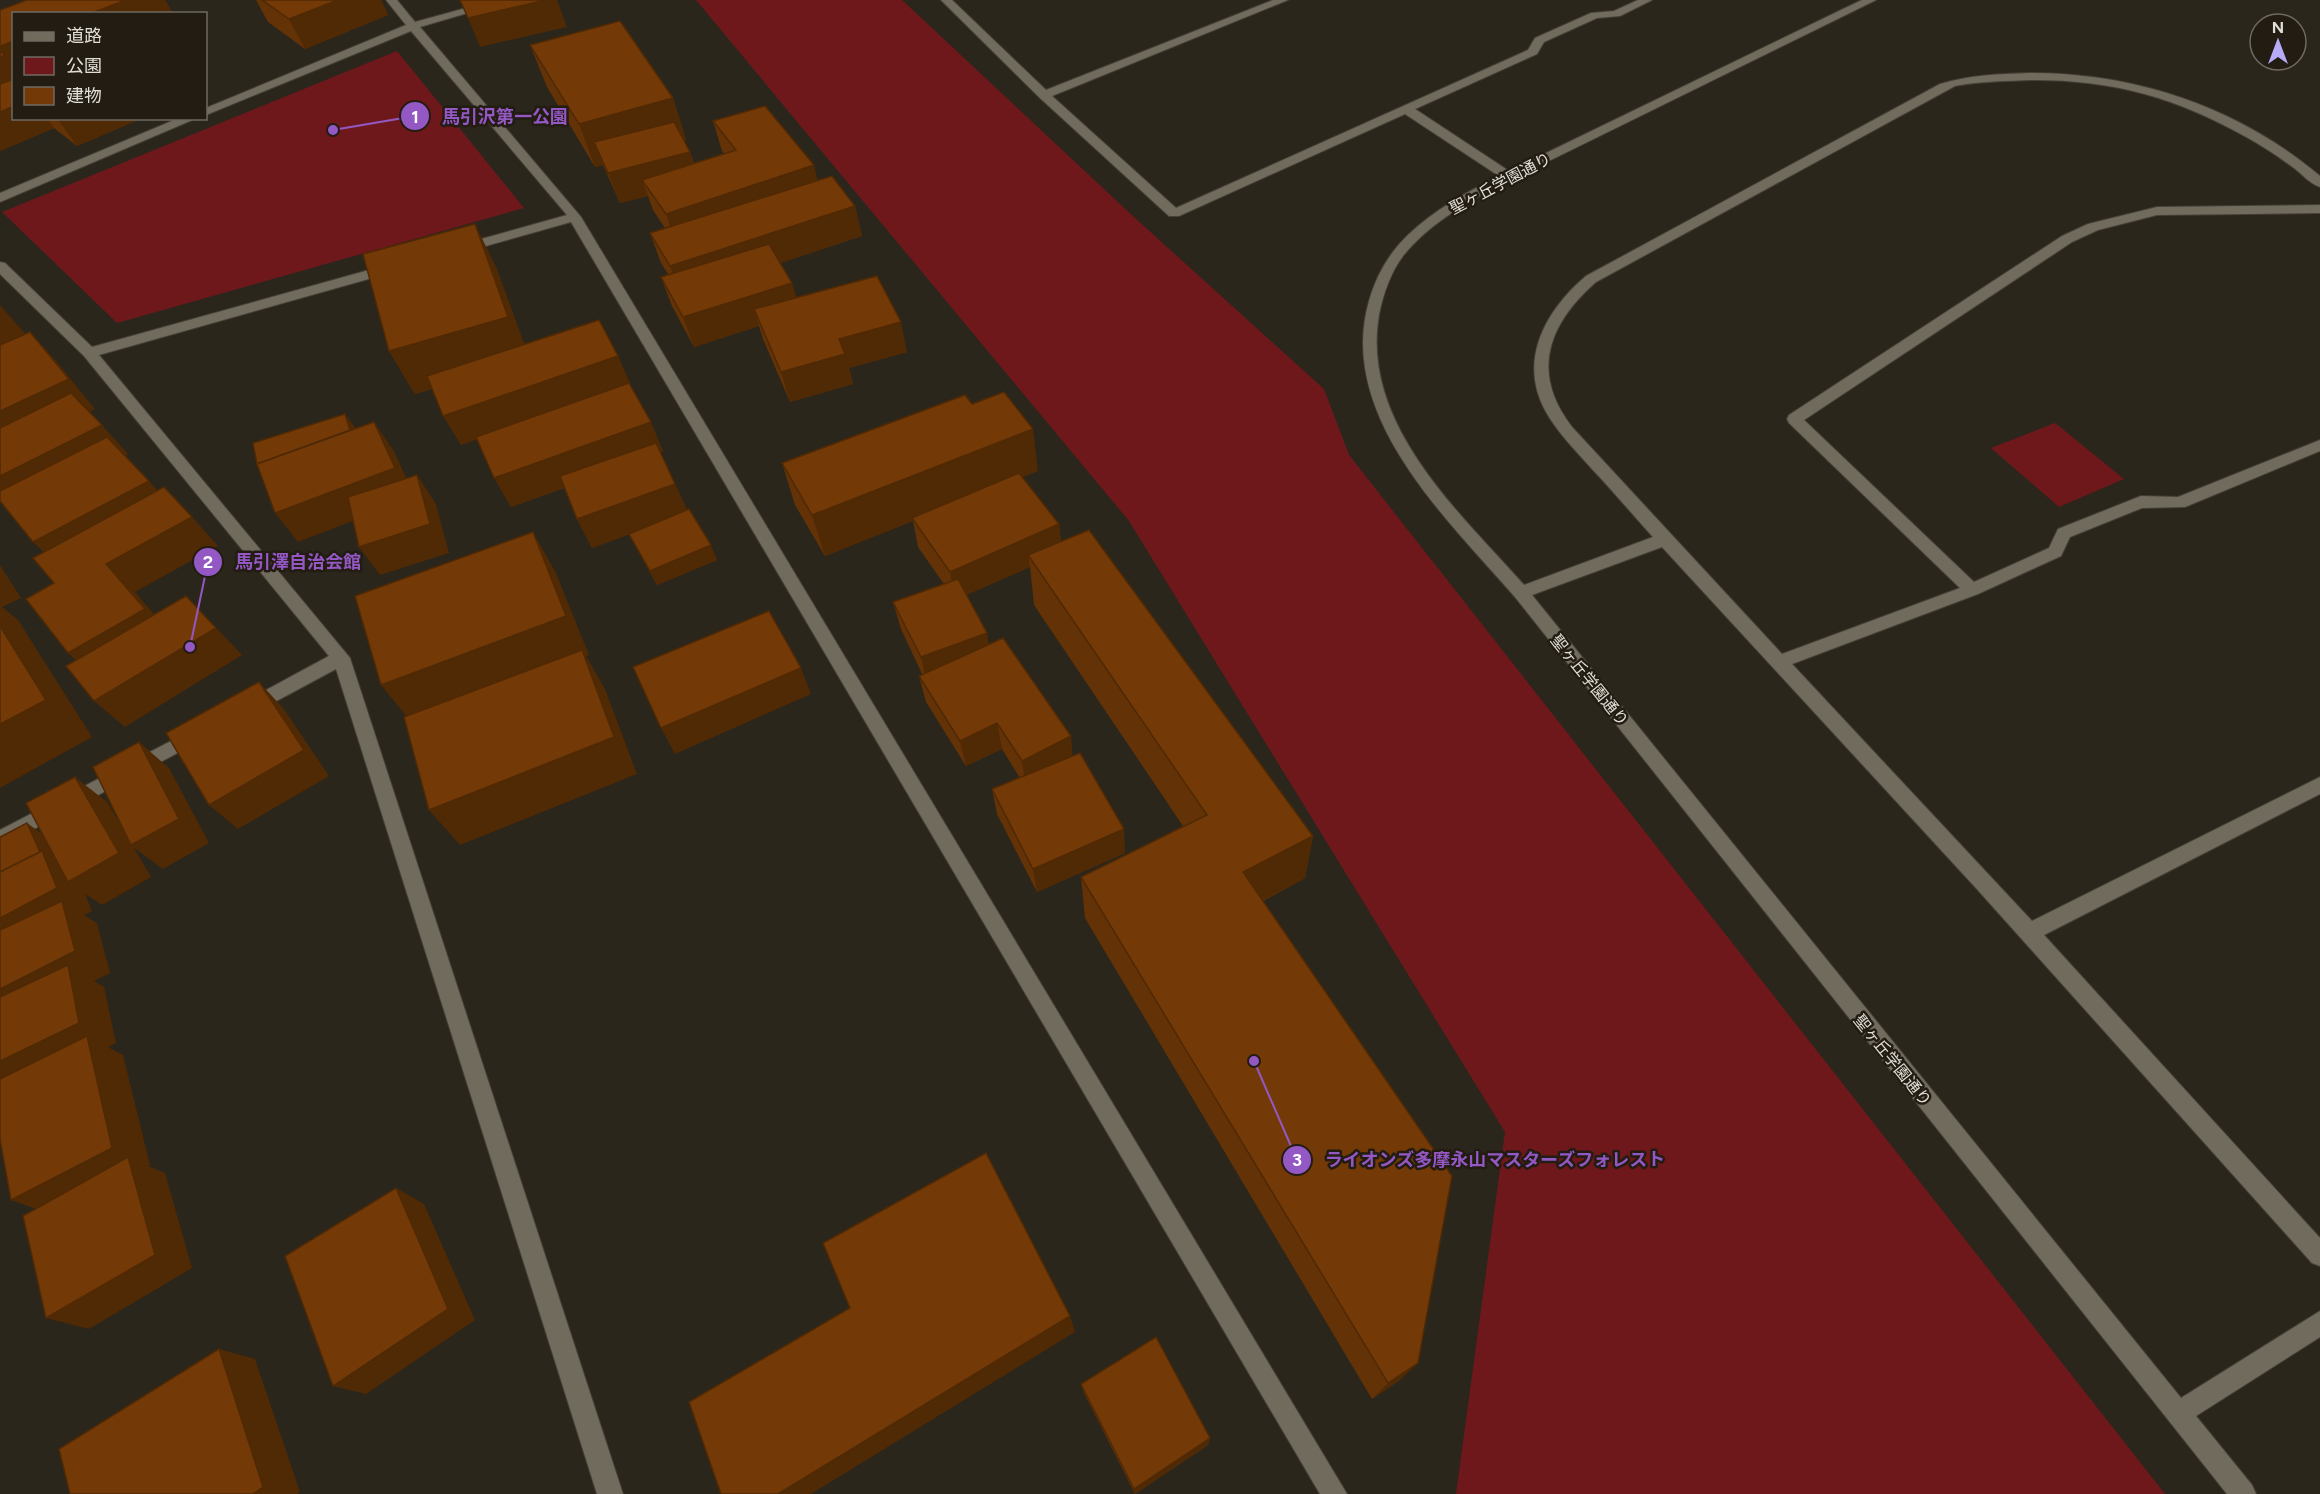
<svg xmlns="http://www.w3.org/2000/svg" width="2320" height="1494" font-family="Figtree,'Noto Sans JP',sans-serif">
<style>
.green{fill:#6f181c}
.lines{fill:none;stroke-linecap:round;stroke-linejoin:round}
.minor-casing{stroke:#454137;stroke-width:2}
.minor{fill:#716b5e;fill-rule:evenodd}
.wall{fill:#633206}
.shaded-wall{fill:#502905}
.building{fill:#733a07;stroke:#502905;stroke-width:1.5}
.labels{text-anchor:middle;stroke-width:5;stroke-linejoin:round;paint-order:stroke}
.street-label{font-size:16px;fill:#e1ded7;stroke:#221c12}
.leader{fill:none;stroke:#9458c5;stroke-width:2}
.callout-dot{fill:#9458c5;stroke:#221c12;stroke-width:2}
.mark-label{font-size:18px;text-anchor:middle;font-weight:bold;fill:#fff}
.callout-label{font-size:18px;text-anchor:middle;font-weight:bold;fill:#9458c5;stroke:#221c12;stroke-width:5;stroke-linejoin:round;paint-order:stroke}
</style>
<rect width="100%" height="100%" fill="#2b261b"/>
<g class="green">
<polygon points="696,0 902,0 1135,218 1324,389 1349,455 2165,1494 1456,1494 1505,1132 1129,521"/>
<polygon points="397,51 524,208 117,323 2,212"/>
<polygon points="2055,423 2124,479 2059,507 1991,448"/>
</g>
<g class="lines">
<defs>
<g id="minor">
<polygon points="386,0 397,0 415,22 495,0 512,0 420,27 581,217 1347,1494 1320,1494 571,222 461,253 454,249 456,246 567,215 411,31 206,115 206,108 406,25"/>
<path d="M941,0H952L1046,90L1273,0H1288L1052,96L1176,208L1528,50L1535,38L1591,13L1614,11L1638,0H1652L1620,16L1597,18L1544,42L1537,54L1415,109L1509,171L1843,9L1862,0H1876L1494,188C1461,206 1427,226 1403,256C1391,272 1383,294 1379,315C1360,423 1459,512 1524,585L1653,537C1633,515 1613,491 1592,469C1576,451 1558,433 1546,412C1517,360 1546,310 1586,276L1940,84C1969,75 1999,74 2030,73C2136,73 2238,107 2320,176V187C2310,184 2302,174 2294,168C2279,157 2264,147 2248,138C2177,98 2115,80 2033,80C2007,81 1981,81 1955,86L1596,282C1548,324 1530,373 1572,427L1782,654L1960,588L1789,423L1787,419L1789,415L2062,236L2088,224L2157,207L2320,205V213L2157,215L2098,230L2072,242L1804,420L1974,582L2049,548L2058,529L2141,496L2178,497L2320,440V451L2185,507L2142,508L2070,537L2061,556L1978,594L1792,664L2032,921L2320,777V794L2044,935L2320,1238V1266L2312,1263L1976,888L1662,547L1532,595L2181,1398L2320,1311V1337L2196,1416L2252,1485L2256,1494H2227L1515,597C1447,519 1336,415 1369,301C1376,276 1389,253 1408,235C1434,210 1467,192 1499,176L1405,114L1179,216H1169L1040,98Z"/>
<polygon points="179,118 197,118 0,202 0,193"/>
<polygon points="0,262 5,263 92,347 387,265 397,265 399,268 397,271 99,355 350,658 623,1494 597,1494 336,669 256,712 250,714 244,712 241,707 244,702 329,656 84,356 0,274"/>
<polygon points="196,728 202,730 205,735 202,740 0,847 0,830"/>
</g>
</defs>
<use href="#minor" class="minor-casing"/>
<use href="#minor" class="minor"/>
</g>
<g class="wall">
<polygon points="165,0 173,14 14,14 14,118 137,118 138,120 77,146 54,128 0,151 0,10"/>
<polygon points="256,0 381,0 388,15 305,49 268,22"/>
<polygon points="530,45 673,98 686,140 684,141 690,152 694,163 724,154 722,151 713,121 818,181 855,206 862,236 780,263 797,298 907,352 849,368 853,384 790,402 763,339 759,326 694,347 672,306 661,277 668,274 661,263 650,233 665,228 653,210 648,196 620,203 603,165 595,167 547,87"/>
<polygon points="496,267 524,344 618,356 631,386 663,451 660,452 687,510 717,560 657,585 629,534 592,548 577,519 564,488 511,507 477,439 461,445 432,389 415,394 389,351"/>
<polygon points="972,404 1038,471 1022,477 1059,524 1061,542 1313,836 1305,878 1263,901 1400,1380 1372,1399 1085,918 1081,877 1183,826 1034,605 1030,567 966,595 989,644 1073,756 1125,853 1037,892 997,814 992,789 1020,778 1002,749 966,766 926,702 919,676 922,674 901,629 893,602 944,584 918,547 913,521 825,556 795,505 782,463"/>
<polygon points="1081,1384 1210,1438 1208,1445 1135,1494 1084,1393"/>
</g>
<g class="shaded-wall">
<polygon points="126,0 165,0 173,14 89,14"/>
<polygon points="338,0 381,0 388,15 305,49 289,19"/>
<polygon points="546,0 557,0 567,27 480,47 468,18"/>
<polygon points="14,41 14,118 47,118 54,128 0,151 0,46"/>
<polygon points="673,98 686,140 604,165 594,142 603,165 595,167 579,124"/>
<polygon points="57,118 137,118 138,120 77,146"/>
<polygon points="690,152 700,182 642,180 648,196 620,203 608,173"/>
<polygon points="814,165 821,195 676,244 666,214"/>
<polygon points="855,206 862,236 681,296 670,266"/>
<polygon points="475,224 496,267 530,360 415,394 389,351"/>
<polygon points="792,283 801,313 754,309 759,326 694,347 683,317"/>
<polygon points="0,305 36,346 0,362"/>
<polygon points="901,322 907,352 849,368 853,384 790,402 781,372 839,339"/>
<polygon points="30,332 56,361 95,409 0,453 0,411"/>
<polygon points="618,356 631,385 461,445 443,416"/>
<polygon points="345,414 356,429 270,483"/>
<polygon points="374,422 394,451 415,497 298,542 275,513"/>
<polygon points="651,422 663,451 511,507 494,478"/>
<polygon points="102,425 128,454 13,514 0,501 0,476"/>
<polygon points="1033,429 1038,471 913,521 912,518 913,521 825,556 812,515"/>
<polygon points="417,475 436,504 449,553 380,575 359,547"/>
<polygon points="149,481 174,510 63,570 33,542"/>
<polygon points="675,484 688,513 592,548 577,519"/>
<polygon points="192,517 218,546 135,592 173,637 99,680 68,653 106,564"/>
<polygon points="1059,524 1062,552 1028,555 1030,567 955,600 950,572"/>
<polygon points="533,532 556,573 589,655 586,656 605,689 637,774 460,845 429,810 412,723 381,685"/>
<polygon points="711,545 717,560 657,585 650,571"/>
<polygon points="0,565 21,598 2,607 18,620 92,737 0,788"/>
<polygon points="186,596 242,655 125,727 94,701"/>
<polygon points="987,633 991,660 927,684 921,657"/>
<polygon points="801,668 811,694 675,754 661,728"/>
<polygon points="259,682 284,709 329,776 238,829 209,805"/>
<polygon points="997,723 1002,749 966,766 960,741"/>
<polygon points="1071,736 1073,762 1026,786 1022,761"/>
<polygon points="139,742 169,768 209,843 163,869 134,848 151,877 102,905 85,894 92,911 84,915 97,923 110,973 94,981 104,987 116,1043 108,1047 123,1055 150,1165 148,1166 165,1173 192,1268 89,1329 46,1318 53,1215 11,1200 0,1091 0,918 27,823 45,836 75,777 107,802 132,844"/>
<polygon points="1124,829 1125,853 1037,892 1033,869"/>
<polygon points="1313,836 1305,878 1238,913 1243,872"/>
<polygon points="396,1188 424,1204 475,1320 366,1394 333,1386"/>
<polygon points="1070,1316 1075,1332 811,1494 778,1494"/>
<polygon points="219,1349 255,1359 300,1492 297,1494 253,1494"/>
<polygon points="1418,1363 1400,1380 1372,1399 1388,1383"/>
<polygon points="1210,1438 1208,1445 1135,1494 1134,1489"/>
</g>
<g class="building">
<polygon points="27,0 126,0 89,14 14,14 14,41 0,46 0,10"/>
<polygon points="262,0 338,0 289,19"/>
<polygon points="460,0 546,0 468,18"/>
<polygon points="620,21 673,98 579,124 530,45"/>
<polygon points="0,51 5,55 0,57"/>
<polygon points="14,79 14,106 0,112 0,84"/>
<polygon points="765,106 814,165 666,214 642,180 736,150 713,121"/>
<polygon points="674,122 690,152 608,173 594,142"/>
<polygon points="832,176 855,206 670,266 650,233"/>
<polygon points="475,224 508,317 389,351 363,254"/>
<polygon points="769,244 792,283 683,317 661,277"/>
<polygon points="877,276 901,322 839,339 845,354 781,372 754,309"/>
<polygon points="599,320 618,356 443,416 427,376"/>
<polygon points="30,332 69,379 0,411 0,345"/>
<polygon points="629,383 651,422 494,478 476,437"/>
<polygon points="1004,392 1033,429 812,515 782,463 965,395 972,404"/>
<polygon points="71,393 102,425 0,476 0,428"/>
<polygon points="345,414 350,430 257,464 253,443"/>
<polygon points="374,422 395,468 275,513 257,464"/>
<polygon points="107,437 149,481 33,542 0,501 0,491"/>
<polygon points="656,443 675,484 577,519 560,476"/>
<polygon points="1019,473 1059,524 950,572 912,518"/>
<polygon points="417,475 430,524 359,547 348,497"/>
<polygon points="164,487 192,517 106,564 145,609 68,653 26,599 54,583 33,558"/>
<polygon points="689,509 711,545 650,571 629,534"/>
<polygon points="1089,530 1313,836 1243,872 1452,1176 1418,1363 1388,1383 1081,877 1207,815 1028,555"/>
<polygon points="533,532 566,616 381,685 355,596"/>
<polygon points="958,579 987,633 921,657 893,602"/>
<polygon points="186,596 216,628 94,701 66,666"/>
<polygon points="769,611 801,668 661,728 633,667"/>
<polygon points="0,626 46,700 0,724"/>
<polygon points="1003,638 1071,736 1022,761 997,723 960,741 919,676"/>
<polygon points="582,650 614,737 429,810 404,717"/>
<polygon points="259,682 304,750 209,805 166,733"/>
<polygon points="139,742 179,819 131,845 93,767"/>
<polygon points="1080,753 1124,829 1033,869 992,789"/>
<polygon points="75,777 119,853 68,882 26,803"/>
<polygon points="27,823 40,852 0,872 0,837"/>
<polygon points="42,851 57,888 0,918 0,872"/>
<polygon points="62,901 75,951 0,989 0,930"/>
<polygon points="68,965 79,1023 0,1061 0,997"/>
<polygon points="87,1036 112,1148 11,1200 0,1139 0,1079"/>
<polygon points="986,1153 1070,1316 778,1494 721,1494 689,1402 850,1308 823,1243"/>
<polygon points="128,1157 155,1255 46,1318 23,1216"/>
<polygon points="396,1188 448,1309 333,1386 285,1256"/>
<polygon points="1156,1337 1210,1438 1134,1489 1081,1384"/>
<polygon points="219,1349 263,1487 253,1494 70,1494 59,1449"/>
</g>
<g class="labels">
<g class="street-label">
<text transform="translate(1500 183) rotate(-28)" y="6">聖ヶ丘学園通り</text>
<text transform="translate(1590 680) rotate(51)" y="6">聖ヶ丘学園通り</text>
<text transform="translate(1893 1060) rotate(51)" y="6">聖ヶ丘学園通り</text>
</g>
</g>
<path class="leader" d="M333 130L415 116M190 647L208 562M1254 1061L1297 1160"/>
<g class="callout-dot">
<circle cx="333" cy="130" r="6"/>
<circle cx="190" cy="647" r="6"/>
<circle cx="1254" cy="1061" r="6"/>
<circle cx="415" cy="116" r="15"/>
<circle cx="208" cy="562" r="15"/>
<circle cx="1297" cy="1160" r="15"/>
</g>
<g class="mark-label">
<text x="415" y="123">1</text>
<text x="208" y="568">2</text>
<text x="1297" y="1166">3</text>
</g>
<g class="callout-label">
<text x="505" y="123">馬引沢第一公園</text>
<text x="298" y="568">馬引澤自治会館</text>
<text x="1495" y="1166">ライオンズ多摩永山マスターズフォレスト</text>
</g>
<rect x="12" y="12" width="195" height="108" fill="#221c12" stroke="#6e6a61" stroke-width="1.5"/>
<rect x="24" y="32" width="30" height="9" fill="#716b5e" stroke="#6e6a61" stroke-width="1.5"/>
<text x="66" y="42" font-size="18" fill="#e1ded7">道路</text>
<rect x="24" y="57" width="30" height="18" fill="#6f181c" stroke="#6e6a61" stroke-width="1.5"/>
<text x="66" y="72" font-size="18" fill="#e1ded7">公園</text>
<rect x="24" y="87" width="30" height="18" fill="#733a07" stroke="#6e6a61" stroke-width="1.5"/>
<text x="66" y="102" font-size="18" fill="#e1ded7">建物</text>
<g transform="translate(2278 42)"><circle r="28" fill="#221c12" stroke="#6e6a61" stroke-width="1.5"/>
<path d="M0-4.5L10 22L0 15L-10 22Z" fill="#b7abf8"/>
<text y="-9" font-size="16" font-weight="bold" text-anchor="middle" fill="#e1ded7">N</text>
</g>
</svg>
